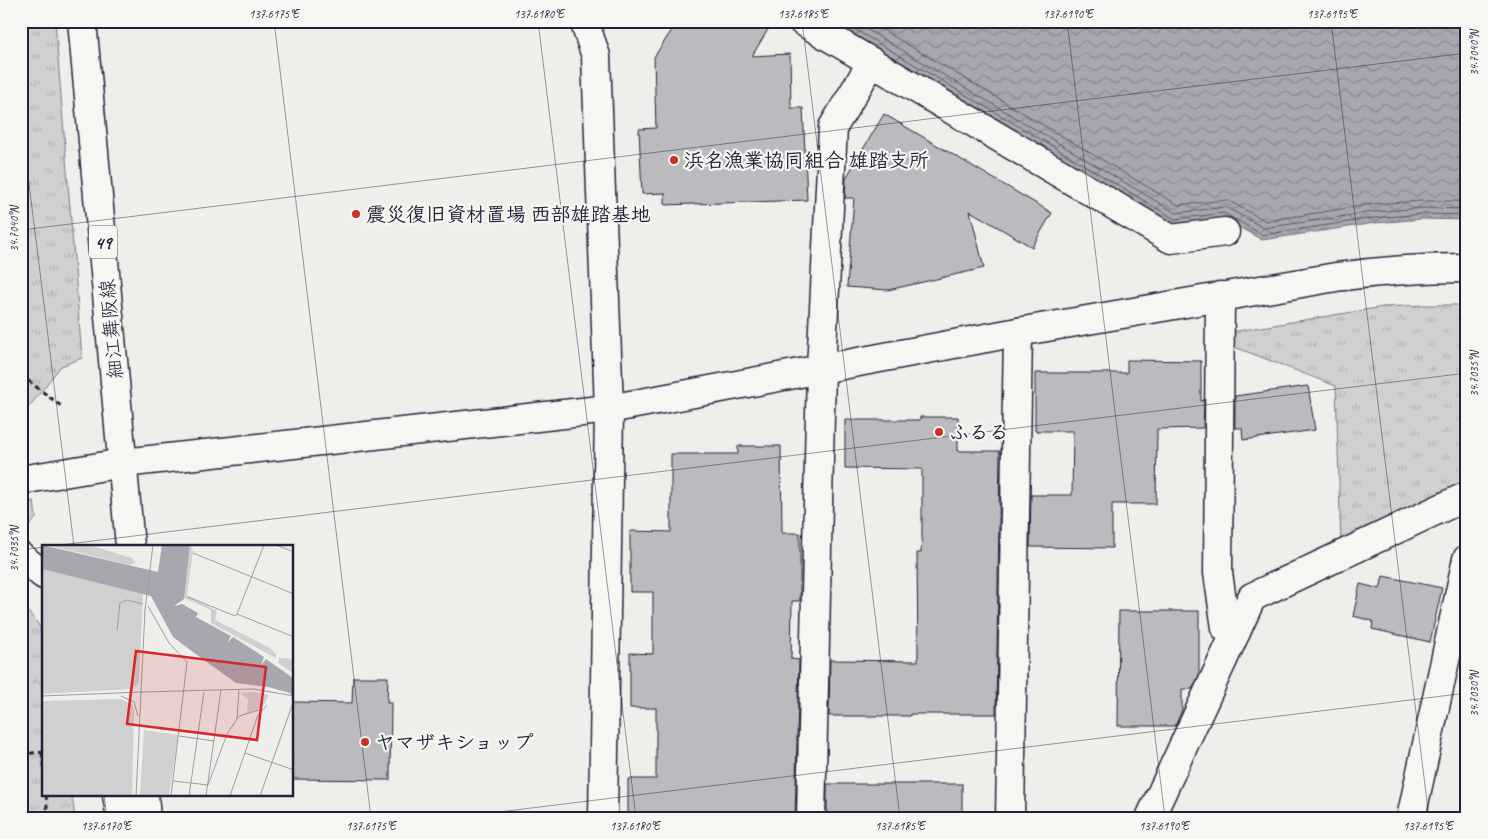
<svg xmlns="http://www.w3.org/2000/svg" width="1488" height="839" font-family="Caveat,'Klee One',sans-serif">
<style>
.grass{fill:#d0d0d1;stroke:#797986}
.park{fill:url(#park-tufts);stroke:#797986}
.water{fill:url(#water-waves);stroke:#727281}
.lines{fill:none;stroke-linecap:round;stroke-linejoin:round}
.shore{stroke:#575769;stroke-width:1}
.building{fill:#bbbbbf;stroke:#22223b}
.minor-casing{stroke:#22223b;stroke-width:31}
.major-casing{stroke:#22223b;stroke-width:31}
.path{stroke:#22223b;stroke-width:3;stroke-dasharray:5 4;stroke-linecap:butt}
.minor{stroke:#f6f6f2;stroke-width:28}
.major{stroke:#f6f6f2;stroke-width:28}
.ticks{fill:none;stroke:#22223b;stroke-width:1;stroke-opacity:0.45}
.poi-dot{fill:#c8321e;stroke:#f6f6f2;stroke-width:2}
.labels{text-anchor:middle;stroke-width:4.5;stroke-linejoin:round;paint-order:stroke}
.shield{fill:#f6f6f2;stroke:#626272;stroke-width:1}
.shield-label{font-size:19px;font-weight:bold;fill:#22223b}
.poi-label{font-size:20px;font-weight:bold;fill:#22223b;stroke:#f6f6f2;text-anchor:start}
.street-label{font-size:20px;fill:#22223b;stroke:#f6f6f2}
.inset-road{fill:none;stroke:#9c9ca5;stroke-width:1}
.view{fill:#d62828;fill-opacity:0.15;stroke:#d62828;stroke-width:2.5}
.inset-edge{fill:none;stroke:#22223b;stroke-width:2.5}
.neatline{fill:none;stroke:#22223b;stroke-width:2}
.ticks-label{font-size:12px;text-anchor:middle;fill:#22223b}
</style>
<defs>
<pattern id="park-tufts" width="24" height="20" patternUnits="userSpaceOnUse" patternTransform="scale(1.25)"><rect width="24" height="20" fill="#d0d0d1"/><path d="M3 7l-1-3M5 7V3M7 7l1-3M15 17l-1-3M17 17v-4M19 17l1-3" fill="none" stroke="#b2b2b4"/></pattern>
<pattern id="water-waves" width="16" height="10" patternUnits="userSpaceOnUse" patternTransform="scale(1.25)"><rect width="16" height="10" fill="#a7a7af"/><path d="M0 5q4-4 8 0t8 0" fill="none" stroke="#888890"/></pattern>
</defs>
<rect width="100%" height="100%" fill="#eeeeeb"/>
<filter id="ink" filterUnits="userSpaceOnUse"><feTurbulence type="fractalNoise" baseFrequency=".02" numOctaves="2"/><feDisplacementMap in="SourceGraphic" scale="10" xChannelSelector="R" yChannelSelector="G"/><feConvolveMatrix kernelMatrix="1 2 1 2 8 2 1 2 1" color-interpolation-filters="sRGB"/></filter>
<g filter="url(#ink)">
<polygon class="grass" points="34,501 36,518 21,536 21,503"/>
<g class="park">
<polygon points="21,21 55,21 82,358 61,366 21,417"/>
<polygon points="1425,305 1467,305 1467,487 1341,546 1336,386 1232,346 1231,332 1383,307"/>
<polygon points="21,604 36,621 44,635 44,795 72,795 75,818 21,818"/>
</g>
<polygon class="water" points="831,21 1467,21 1467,220 1422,219 1375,223 1262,240 1223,218 1174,224"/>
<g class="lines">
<g class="shore">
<polyline points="841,21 1175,219 1224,213 1263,235 1374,218 1422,214 1467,215"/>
<polyline points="853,21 1176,213 1225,207 1264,228 1373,212 1422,208 1467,209"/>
<polyline points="868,21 1178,205 1227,200 1266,221 1373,204 1422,201 1467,201"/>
</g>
</g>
<g class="building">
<polygon points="678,21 773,21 752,56 790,54 791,108 803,108 807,200 665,205 665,193 642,194 639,129 656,128 654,57"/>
<polygon points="884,114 1052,213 1032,247 970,211 984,268 888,290 847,287 854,198 845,198 846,178"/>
<polygon points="1127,360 1201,361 1201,401 1204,400 1203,428 1157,429 1156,504 1112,504 1112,548 1030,547 1031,495 1072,495 1073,431 1035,431 1035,373 1127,373"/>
<polygon points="1308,386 1315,430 1243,440 1242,428 1235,428 1235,396"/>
<polygon points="920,417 958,417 958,451 1000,451 996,714 910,714 910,716 829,716 830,660 918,661 917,553 921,553 922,535 922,469 845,468 845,420 920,420"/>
<polygon points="738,446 781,446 782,533 800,533 800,601 792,601 791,659 799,660 795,818 628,818 628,779 656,779 656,708 630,708 630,653 653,654 653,592 630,592 630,531 671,532 671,454 738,454"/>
<polygon points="1383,576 1442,588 1430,642 1372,629 1373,621 1353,616 1360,584 1380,589"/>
<polygon points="1119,611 1199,611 1199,675 1192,689 1182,689 1182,710 1175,726 1118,726"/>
<polygon points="353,677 388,677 387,703 391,703 390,780 292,779 292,702 352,703"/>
<rect x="827" y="784" width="135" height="34"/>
</g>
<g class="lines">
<defs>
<g id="minor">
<polyline points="584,21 596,56 609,409 603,818"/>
<polyline points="802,21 1171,239 1225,232"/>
<polyline points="1220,296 1218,573 1226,628 1236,632"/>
<path d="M123,463L609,409L1018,332L1336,277C1380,271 1422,268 1467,268"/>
<polyline points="811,818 821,369 833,127 872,62"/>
<polyline points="1010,818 1018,332"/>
<polyline points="1150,818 1252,597 1467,496"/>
<polyline points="1411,818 1467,559"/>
</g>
<g id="major">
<polyline points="82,21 130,546"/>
<polyline points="21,480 123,463"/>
<polyline points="21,557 44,575"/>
<polyline points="117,795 121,818"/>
<polyline points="144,795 146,818"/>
</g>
</defs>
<use href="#minor" class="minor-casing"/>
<use href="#major" class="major-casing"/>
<g class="path">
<polyline points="21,375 61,406"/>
<polyline points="42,753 44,768"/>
<polyline points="21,754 44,752"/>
<polyline points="46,795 48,818"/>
</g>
<use href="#minor" class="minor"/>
<use href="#major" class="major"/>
</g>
</g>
<path class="ticks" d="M274,21L371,818M538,21L636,818M802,21L900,818M1067,21L1165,818M1331,21L1429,818M21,119L74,546M21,230L1467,53M52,546L1467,373M21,550L44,547M104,795L107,818M450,818L1467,693"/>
<g class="poi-dot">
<circle cx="674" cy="160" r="5"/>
<circle cx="356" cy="214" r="5"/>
<circle cx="939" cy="432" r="5"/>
<circle cx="365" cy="742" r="5"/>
</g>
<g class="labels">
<rect class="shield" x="89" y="225.5" width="28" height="33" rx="4"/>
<g class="shield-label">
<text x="103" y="249">49</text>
</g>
<g class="poi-label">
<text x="684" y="167">浜名漁業協同組合 雄踏支所</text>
<text x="366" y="221">震災復旧資材置場 西部雄踏基地</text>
<text x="949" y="439">ふるる</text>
<text x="375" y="749">ヤマザキショップ</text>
</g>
<g class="street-label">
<text transform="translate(111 329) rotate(-95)" y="7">細江舞阪線</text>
</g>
</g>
<g transform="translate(42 545)">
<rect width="251" height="251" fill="#eeeeeb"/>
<path d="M148,0L151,6L145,50L175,66L173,75L228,103L234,109V113L169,78V65L142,53ZM102,185L136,190L127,251H98Z" fill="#d0d0d1"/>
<path d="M5,0H47L90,13L94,17L88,20ZM237,113L251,114V128L236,118Z" fill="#d0d0d1"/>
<path d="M0,24L101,48L97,138L90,144L0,149ZM211,147L227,150L220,163L205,168L206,154L198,148ZM79,154L91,160L92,167L90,251H0V156Z" fill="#d0d0d1"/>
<path d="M0,0L116,27L120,0H148L142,54L132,61L140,59L156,68L154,72L189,91L185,98L191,92L222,112L219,120L224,114L251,133V152L248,148L226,142L194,138L151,107L131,92L109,51L0,24Z" fill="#a7a7af"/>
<path class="inset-road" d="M222,0L195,69L252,92M234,0L252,7M151,8L252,49M146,52L193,71L195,69M106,61L127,98L145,117L129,251M75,85L78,58L85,55L101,59M100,147L211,144L252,151M0,151L100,147M79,151L92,157L96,171M195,174L197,145M137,191L172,196M203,208L252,225M131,236L166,240L185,189L197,171L217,165M94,251L103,65L111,0M147,251L162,147M164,251L179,145M188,251L216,170L225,160M218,251L252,155"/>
<path class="view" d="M94,106L224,122L215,195L85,179Z"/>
<rect width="251" height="251" class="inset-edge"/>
</g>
<rect width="1488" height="839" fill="none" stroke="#f6f6f2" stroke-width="55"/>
<rect x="28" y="28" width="1432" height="784" class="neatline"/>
<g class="ticks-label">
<text x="274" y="18">137.6175°E</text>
<text x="539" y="18">137.6180°E</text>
<text x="803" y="18">137.6185°E</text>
<text x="1068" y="18">137.6190°E</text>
<text x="1332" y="18">137.6195°E</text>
<text transform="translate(1474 53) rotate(-90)" y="4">34.7040°N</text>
<text transform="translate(14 229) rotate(-90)" y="4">34.7040°N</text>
<text transform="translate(1474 374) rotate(-90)" y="4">34.7035°N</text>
<text transform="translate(14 549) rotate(-90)" y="4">34.7035°N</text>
<text transform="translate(1474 694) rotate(-90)" y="4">34.7030°N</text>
<text x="106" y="830">137.6170°E</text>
<text x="371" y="830">137.6175°E</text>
<text x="635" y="830">137.6180°E</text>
<text x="900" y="830">137.6185°E</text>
<text x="1164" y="830">137.6190°E</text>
<text x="1428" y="830">137.6195°E</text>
</g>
</svg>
